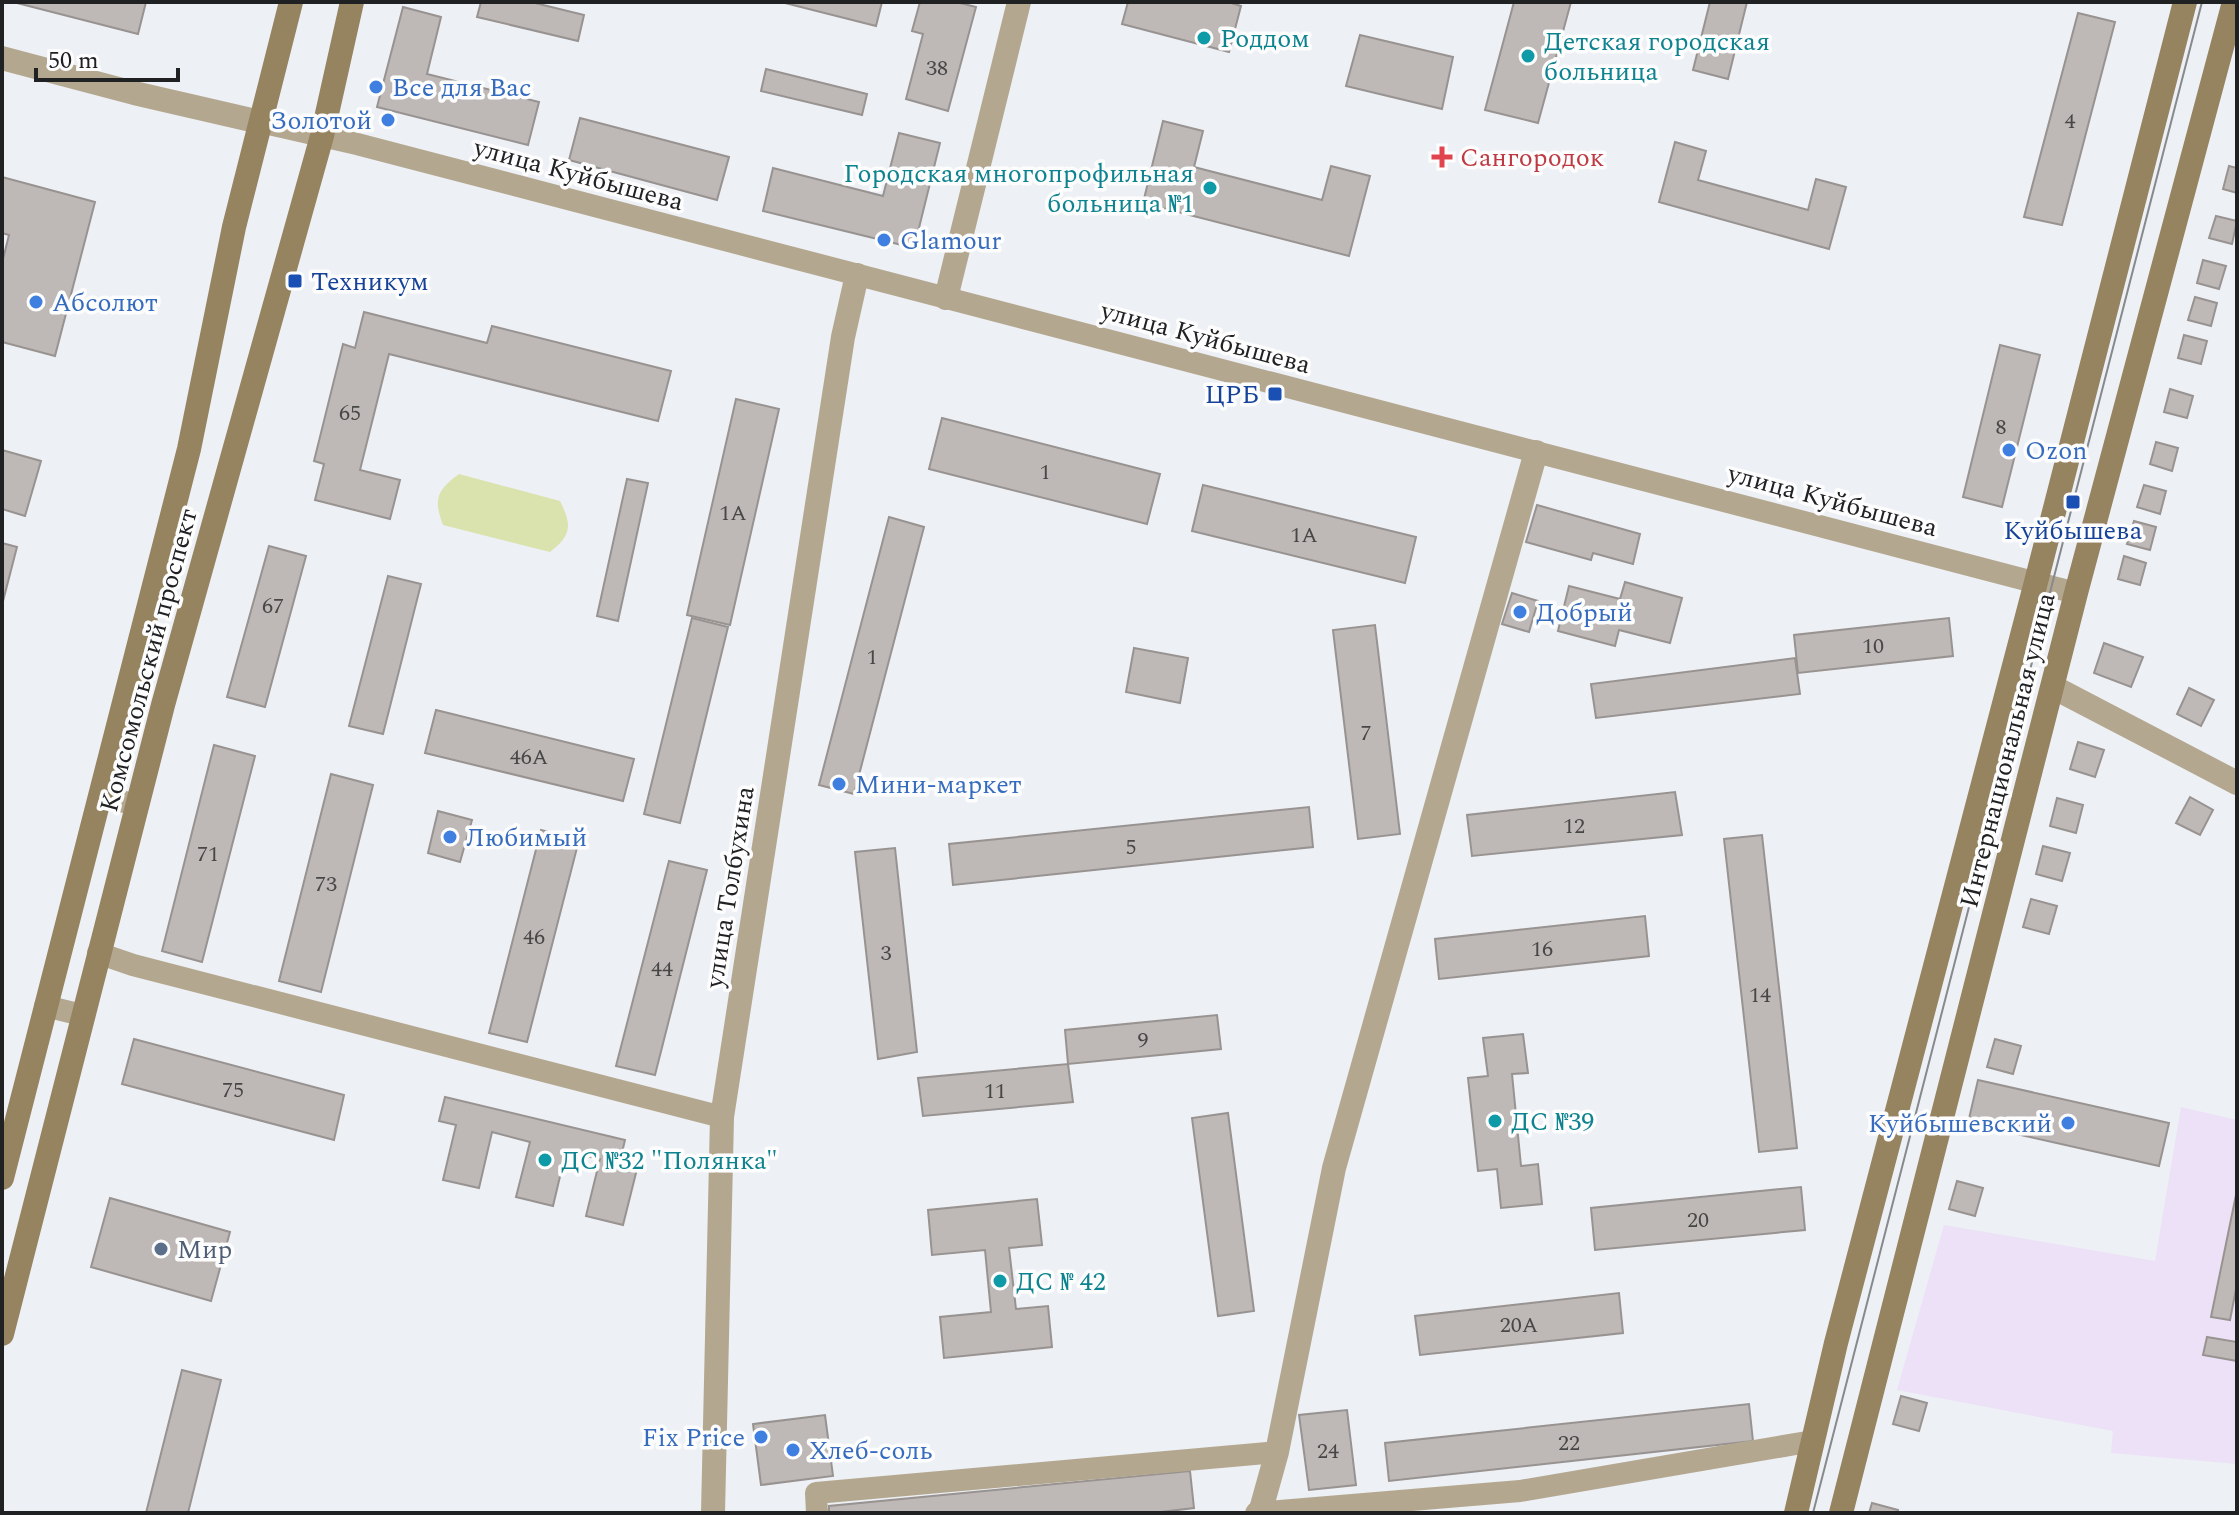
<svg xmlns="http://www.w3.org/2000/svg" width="2239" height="1515" font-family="Spectral,serif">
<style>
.industrial{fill:#ece1f6}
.green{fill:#dae3ad}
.building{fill:#beb9b7;stroke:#989391;stroke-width:2}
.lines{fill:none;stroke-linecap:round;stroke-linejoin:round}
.minor{stroke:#b4a78f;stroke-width:22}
.tertiary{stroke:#b4a78f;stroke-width:24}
.secondary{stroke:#968360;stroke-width:24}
.tram{stroke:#87898c;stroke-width:2}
.culture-dot{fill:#0f9aa8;stroke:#fdfdfe;stroke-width:3}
.shop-dot{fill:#3f7fe0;stroke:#fdfdfe;stroke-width:3}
.health-dot{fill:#e0444e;stroke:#fdfdfe;stroke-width:3}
.transit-dot{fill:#1a4fb4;stroke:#fdfdfe;stroke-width:3}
.service-dot{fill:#5c6f8a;stroke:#fdfdfe;stroke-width:3}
.labels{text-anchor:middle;stroke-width:7;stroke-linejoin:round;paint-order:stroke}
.number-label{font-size:22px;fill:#484747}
.culture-label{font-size:26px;fill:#0d838f;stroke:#fdfdfe;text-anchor:start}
.shop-label{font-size:26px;fill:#366cbe;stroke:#fdfdfe;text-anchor:start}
.health-label{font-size:26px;fill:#be3a42;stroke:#fdfdfe;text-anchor:start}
.street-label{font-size:26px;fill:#202122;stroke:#fdfdfe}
.transit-label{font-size:26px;fill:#164399;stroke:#fdfdfe;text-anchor:start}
.service-label{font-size:26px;fill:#4e5e75;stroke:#fdfdfe;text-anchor:start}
</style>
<rect width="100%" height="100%" fill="#edf0f5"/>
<polygon class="industrial" points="2181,1107 2237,1120 2237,1464 2111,1453 2113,1431 1897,1390 1944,1225 2155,1261"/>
<path class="green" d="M459,474L560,501C572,525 572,535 550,552L443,525C433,499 437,490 459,474Z"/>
<g class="building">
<polygon points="13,2 146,2 138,34"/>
<polygon points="481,2 531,2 584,15 578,41 477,17"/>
<polygon points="781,2 882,2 876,26"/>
<polygon points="920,2 956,2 976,7 948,111 906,99 923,34 912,31"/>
<polygon points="1128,2 1228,2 1241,6 1229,52 1122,24"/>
<polygon points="1514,2 1571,2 1538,123 1485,110"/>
<polygon points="1710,2 1747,2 1728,79 1693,70"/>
<polygon points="403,7 441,17 427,74 539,102 528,145 377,107"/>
<polygon points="2078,13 2115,22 2062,225 2024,217"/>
<polygon points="1360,35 1453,57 1442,109 1346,86"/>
<polygon points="766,69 867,94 862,115 761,91"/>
<polygon points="580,118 729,157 717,200 569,160"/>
<polygon points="1163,121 1203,131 1194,167 1322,200 1331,166 1370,176 1349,256 1143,203"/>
<polygon points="899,133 940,143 914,248 763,211 773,168 883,196"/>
<polygon points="1675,142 1706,151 1698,180 1808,210 1816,179 1846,187 1829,249 1659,202"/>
<polygon points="2229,166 2237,168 2237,193 2223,189"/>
<polygon points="2,177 95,202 55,356 2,342 2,263 9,235 2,233"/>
<polygon points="2216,216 2237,221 2232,244 2209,238"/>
<polygon points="2203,260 2226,266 2219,289 2197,283"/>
<polygon points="2195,297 2217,303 2211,326 2188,320"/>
<polygon points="364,312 487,343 492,326 671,371 658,421 389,354 360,470 400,480 390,519 315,500 324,464 314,461 343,344 355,348"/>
<polygon points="2184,335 2207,341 2201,364 2178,358"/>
<polygon points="2000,345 2040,355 2002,507 1963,497"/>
<polygon points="2170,389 2193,396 2187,418 2164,412"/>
<polygon points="736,399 779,409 730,625 687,615"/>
<polygon points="942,418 1160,474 1147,524 929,469"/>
<polygon points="2156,442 2178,448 2172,471 2150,464"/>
<polygon points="2,450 41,461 25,516 2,509"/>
<polygon points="627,479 648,483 618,621 597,616"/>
<polygon points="1203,485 1416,537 1405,583 1192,531"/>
<polygon points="2144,485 2166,491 2160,514 2137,507"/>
<polygon points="1537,505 1640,534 1633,564 1593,553 1591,560 1526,542"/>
<polygon points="889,517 924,527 854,794 819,785"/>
<polygon points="2134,521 2156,527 2150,550 2127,544"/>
<polygon points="2,543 17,547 2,605"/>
<polygon points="269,546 306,556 265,707 227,697"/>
<polygon points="2124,556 2146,563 2140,585 2118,579"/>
<polygon points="388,576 421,584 383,734 349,726"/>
<polygon points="1625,582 1682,598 1670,643 1619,630 1615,646 1558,631 1569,586 1620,599"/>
<polygon points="1512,593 1538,601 1529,632 1502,624"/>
<polygon points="692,618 728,627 680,823 644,814"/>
<polygon points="1949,618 1953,656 1798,673 1794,635"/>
<polygon points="1375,625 1400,834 1358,839 1333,630"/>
<polygon points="2104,643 2143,657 2131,687 2094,673"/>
<polygon points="1134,648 1188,658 1180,703 1126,692"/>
<polygon points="1795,658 1800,694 1596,718 1591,684"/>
<polygon points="2189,688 2214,700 2201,726 2177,714"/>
<polygon points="436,710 634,759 623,801 425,753"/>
<polygon points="2078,742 2104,750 2095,777 2070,769"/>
<polygon points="214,745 255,756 202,962 162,951"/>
<polygon points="331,774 373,785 321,992 279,981"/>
<polygon points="1675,792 1682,835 1472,856 1467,815"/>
<polygon points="2190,797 2213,810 2200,835 2176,823"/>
<polygon points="2057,798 2083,805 2076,833 2050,826"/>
<polygon points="1309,807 1313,847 953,885 949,844"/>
<polygon points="438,811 472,820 460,862 428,853"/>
<polygon points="541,830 579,840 527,1042 489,1033"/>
<polygon points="1762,835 1797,1148 1759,1152 1724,839"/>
<polygon points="2043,846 2070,853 2062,881 2036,874"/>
<polygon points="895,848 917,1052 878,1059 855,852"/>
<polygon points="669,861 707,870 655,1075 616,1066"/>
<polygon points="2031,899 2057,906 2049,934 2023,927"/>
<polygon points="1645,916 1649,956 1439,979 1435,939"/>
<polygon points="1217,1015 1221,1049 1068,1064 1065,1030"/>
<polygon points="1523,1034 1528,1073 1512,1074 1521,1166 1538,1164 1542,1204 1501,1208 1497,1169 1478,1171 1468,1078 1488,1076 1483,1038"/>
<polygon points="134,1039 344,1095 334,1140 122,1084"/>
<polygon points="1995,1039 2021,1046 2013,1074 1987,1067"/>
<polygon points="1068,1064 1073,1102 923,1116 918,1078"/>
<polygon points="1978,1080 2169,1123 2159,1166 1968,1123"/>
<polygon points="445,1097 625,1140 620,1161 638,1165 623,1225 586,1216 600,1159 566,1151 553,1206 516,1197 530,1142 492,1132 479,1188 443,1180 456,1125 439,1121"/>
<polygon points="1228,1113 1254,1311 1218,1316 1192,1118"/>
<polygon points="1957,1181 1983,1188 1975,1216 1949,1209"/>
<polygon points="1801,1187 1805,1230 1595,1250 1591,1208"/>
<polygon points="2237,1190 2237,1284 2230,1320 2211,1317"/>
<polygon points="110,1198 230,1232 211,1301 91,1267"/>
<polygon points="1037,1199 1042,1245 1009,1248 1016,1309 1048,1306 1052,1347 944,1358 940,1317 991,1312 985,1250 932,1255 928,1210"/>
<polygon points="1619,1293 1623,1333 1420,1355 1415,1316"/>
<polygon points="2207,1337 2237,1342 2237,1361 2203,1355"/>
<polygon points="182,1370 221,1380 188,1513 146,1513"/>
<polygon points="1901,1396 1927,1403 1919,1431 1893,1424"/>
<polygon points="1749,1404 1753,1441 1389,1481 1385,1443"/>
<polygon points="1347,1410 1356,1485 1309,1490 1299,1415"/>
<polygon points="825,1415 833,1476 761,1485 753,1424"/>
<polygon points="1190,1471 1194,1508 1152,1513 829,1513 829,1506"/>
<polygon points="1872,1503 1898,1510 1897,1513 1869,1513"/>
</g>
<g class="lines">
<g class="minor">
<polyline points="260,122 357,144 2076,593"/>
<polyline points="100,796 137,805"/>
<polyline points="98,953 133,965 722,1117"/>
<polyline points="45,1006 82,1015"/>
<polyline points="817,1513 816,1493 1277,1452"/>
<polyline points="1256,1513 1520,1491 1813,1441"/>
</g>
<g class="tertiary">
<polyline points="2,58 134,93 260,122"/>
<polyline points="946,298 1019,2"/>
<polyline points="2053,687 2237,783"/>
<polyline points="713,1513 722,1117 843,337 857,275"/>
<polyline points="1260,1513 1277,1452 1334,1168 1536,452"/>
</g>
<g class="secondary">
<polyline points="2,1178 189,449 234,227 291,2"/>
<polyline points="2,1334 163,705 322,136 352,2"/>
<polyline points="1796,1513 1836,1343 2036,582 2185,2"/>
<polyline points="1841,1513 2076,593 2234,2"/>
</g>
<polyline class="tram" points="1813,1513 2202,2"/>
</g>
<g class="culture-dot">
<circle cx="1204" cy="38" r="8"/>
<circle cx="1528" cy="56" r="8"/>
<circle cx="1210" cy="188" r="8"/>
<circle cx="1495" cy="1121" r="8"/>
<circle cx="545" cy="1160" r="8"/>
<circle cx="1000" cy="1281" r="8"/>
</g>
<g class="shop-dot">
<circle cx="376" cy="87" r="8"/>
<circle cx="388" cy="120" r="8"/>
<circle cx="884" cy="240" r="8"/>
<circle cx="36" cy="302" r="8"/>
<circle cx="2009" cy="450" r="8"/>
<circle cx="1520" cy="612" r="8"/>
<circle cx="839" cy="784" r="8"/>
<circle cx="450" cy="837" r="8"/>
<circle cx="2068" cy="1123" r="8"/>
<circle cx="761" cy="1437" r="8"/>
<circle cx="793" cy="1450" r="8"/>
</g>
<path class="health-dot" d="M1438 145h8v8h8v8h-8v8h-8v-8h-8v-8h8z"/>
<g class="transit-dot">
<rect x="287" y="273" width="16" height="16" rx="4"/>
<rect x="1267" y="386" width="16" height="16" rx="4"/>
<rect x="2065" y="494" width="16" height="16" rx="4"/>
</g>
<circle class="service-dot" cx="161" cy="1249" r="8"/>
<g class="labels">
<g class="number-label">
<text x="937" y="75">38</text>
<text x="2070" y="128">4</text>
<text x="350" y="420">65</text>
<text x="2001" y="434">8</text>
<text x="1045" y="479">1</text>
<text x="733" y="520">1А</text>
<text x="1304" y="542">1А</text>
<text x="273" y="613">67</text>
<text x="1873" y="653">10</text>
<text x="872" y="664">1</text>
<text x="1366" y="740">7</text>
<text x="529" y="764">46А</text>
<text x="1574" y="833">12</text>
<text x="1131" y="854">5</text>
<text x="208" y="861">71</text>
<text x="326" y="891">73</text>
<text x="534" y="944">46</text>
<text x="1542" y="956">16</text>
<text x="886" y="960">3</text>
<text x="662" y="976">44</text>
<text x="1760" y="1002">14</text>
<text x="1143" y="1047">9</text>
<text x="233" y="1097">75</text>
<text x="995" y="1098">11</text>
<text x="1698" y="1227">20</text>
<text x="1519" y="1332">20А</text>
<text x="1569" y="1450">22</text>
<text x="1328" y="1458">24</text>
</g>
<g class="culture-label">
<text x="1220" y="47">Роддом</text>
<text x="1544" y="50">Детская городская<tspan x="1544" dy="30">больница</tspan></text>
<text x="1194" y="182" text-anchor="end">Городская многопрофильная<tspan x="1194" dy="30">больница №1</tspan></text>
<text x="1511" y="1130">ДС №39</text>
<text x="561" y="1169">ДС №32 "Полянка"</text>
<text x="1016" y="1290">ДС № 42</text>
</g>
<g class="shop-label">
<text x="392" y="96">Все для Вас</text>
<text x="372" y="129" text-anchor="end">Золотой</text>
<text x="900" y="249">Glamour</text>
<text x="52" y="311">Абсолют</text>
<text x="2025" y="459">Ozon</text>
<text x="1536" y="621">Добрый</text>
<text x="855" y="793">Мини-маркет</text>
<text x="466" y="846">Любимый</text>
<text x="2052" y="1132" text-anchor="end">Куйбышевский</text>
<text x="745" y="1446" text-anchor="end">Fix Price</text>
<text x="809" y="1459">Хлеб-соль</text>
</g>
<g class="health-label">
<text x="1460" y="166">Сангородок</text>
</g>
<g class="street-label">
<text transform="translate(579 174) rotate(15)" y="9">улица Куйбышева</text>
<text transform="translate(1206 337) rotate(15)" y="9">улица Куйбышева</text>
<text transform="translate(1833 500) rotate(15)" y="9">улица Куйбышева</text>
<text transform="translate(148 660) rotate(-75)" y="9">Комсомольский проспект</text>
<text transform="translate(2007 750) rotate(-76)" y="9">Интернациональная улица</text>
<text transform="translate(729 887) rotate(-81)" y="9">улица Толбухина</text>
</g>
<g class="transit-label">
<text x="311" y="290">Техникум</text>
<text x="1259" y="403" text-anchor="end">ЦРБ</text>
<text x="2073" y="539" text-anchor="middle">Куйбышева</text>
</g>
<g class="service-label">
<text x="177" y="1258">Мир</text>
</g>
</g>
<rect width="2239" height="1515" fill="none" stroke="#202122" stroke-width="8"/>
<path d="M36 68v12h142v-12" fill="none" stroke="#202122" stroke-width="4"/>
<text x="48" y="68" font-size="24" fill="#202122" stroke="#fdfdfe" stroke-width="6" paint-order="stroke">50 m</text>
</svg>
